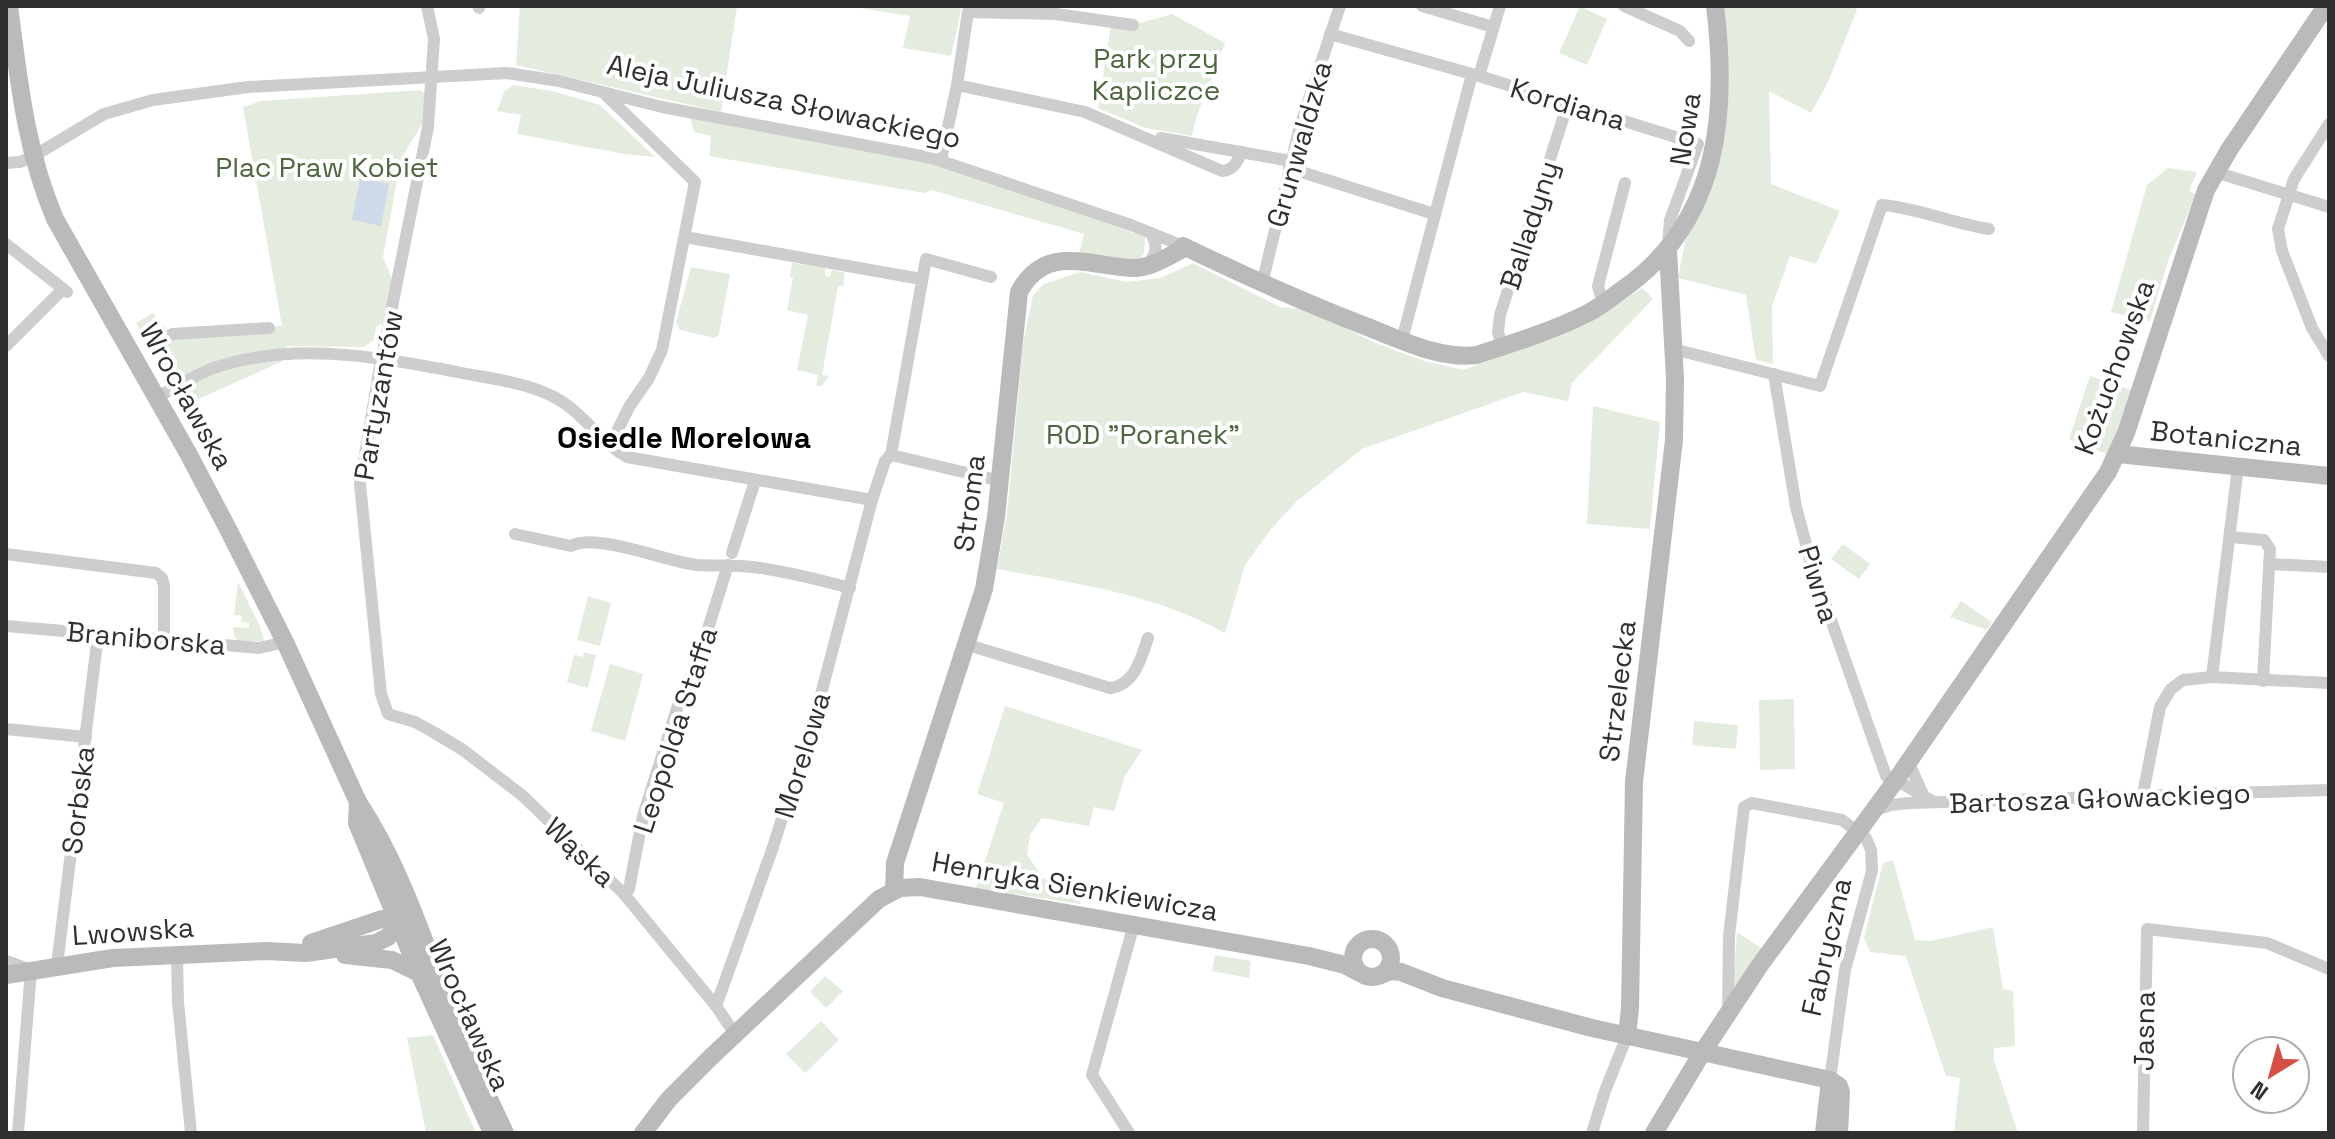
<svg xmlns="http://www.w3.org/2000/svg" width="2335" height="1139" font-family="'Space Grotesk',sans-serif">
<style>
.green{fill:#e4ebdf}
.water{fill:#cedae9}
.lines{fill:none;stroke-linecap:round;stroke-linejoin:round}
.street{stroke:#cdcdcd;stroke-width:12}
.secondary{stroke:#bababa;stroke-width:18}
.labels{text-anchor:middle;stroke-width:8;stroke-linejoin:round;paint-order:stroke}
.park-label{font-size:28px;fill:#4e6741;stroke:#fff}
.street-label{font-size:28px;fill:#303030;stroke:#fff}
.neighbourhood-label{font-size:30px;font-weight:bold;fill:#000;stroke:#fff}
</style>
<rect width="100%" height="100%" fill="#fff"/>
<g class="green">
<polygon points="520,6 737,6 721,112 516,65"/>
<polygon points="848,6 962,6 951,56 903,48 910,16"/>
<polygon points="1580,6 1607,19 1587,65 1559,53"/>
<polygon points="1721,6 1854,6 1857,10 1828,82 1811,113 1769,91 1771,184 1840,211 1816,264 1790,256 1772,306 1773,364 1756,360 1746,295 1678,278 1685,242 1708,199 1721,149"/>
<polygon points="1172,14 1225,43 1197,115 1192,136 1146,128 1098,108 1111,25 1133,25"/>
<polygon points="513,85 552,91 600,105 655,157 624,154 517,134 521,115 497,111 504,92"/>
<polygon points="421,90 425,95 422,124 401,159 383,257 395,286 386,321 376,327 374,340 364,347 287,346 281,362 185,405 136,323 153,313 170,333 282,326 243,107 261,101"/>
<polygon points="690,116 922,160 969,174 1145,237 1144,254 1138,260 1079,254 1084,234 932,190 924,193 709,156 711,136 694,132"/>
<polygon points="2168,168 2197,172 2189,191 2196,194 2168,261 2150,321 2111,312 2147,185"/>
<polygon points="792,263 825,268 825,276 830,277 832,270 845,273 843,286 838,286 822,375 829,376 822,386 816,386 818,375 797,370 808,315 787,310 793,278 790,277"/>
<path d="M1193,263L1280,307L1300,309L1337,323L1373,342L1424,361L1464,370L1588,323L1642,288L1653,299L1572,383L1568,401L1523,392L1362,449L1296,502L1271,529L1245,565L1225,633C1156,594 1074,583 997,569L1007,513L1023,344L1033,295L1044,284L1080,272L1127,282L1160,278Z"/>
<polygon points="691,267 730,274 719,334 715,338 680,330 676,322"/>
<polygon points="2090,376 2131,390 2109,455 2069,439"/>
<polygon points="1593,406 1660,422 1650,529 1587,524"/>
<polygon points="1843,544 1870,564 1859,579 1831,559"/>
<polygon points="238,582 260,626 264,641 238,641 234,636 233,627 249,628 249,623 241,622 242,616 234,615"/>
<polygon points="588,596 611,603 600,646 577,640"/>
<polygon points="1961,601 1992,622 1987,630 1950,617"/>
<polygon points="584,652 596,655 588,688 567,682 574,655 583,657"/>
<polygon points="610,664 643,674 625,741 591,731"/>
<polygon points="1794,699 1795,769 1760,770 1759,700"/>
<polygon points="1005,706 1142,750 1125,776 1114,811 1094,807 1089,826 1042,818 1030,835 1027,855 1044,879 1069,884 1085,881 1080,904 976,888 1004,803 977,794"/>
<polygon points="1694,721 1738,725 1736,749 1692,745"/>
<polygon points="1893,860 1915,940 1931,941 1993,927 2003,989 2013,991 2015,1046 1994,1048 1994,1060 2018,1133 1954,1133 1960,1078 1946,1076 1906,956 1870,952 1864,938 1883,863"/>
<polygon points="1737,932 1761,948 1761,950 1737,986 1733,986"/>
<polygon points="1215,955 1251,961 1249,978 1212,971"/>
<polygon points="825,976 843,991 826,1008 810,992"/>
<polygon points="821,1021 839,1040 805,1073 786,1054"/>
<polygon points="433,1035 476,1133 426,1133 407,1038"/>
</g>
<polygon class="water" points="360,178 389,184 381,226 352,220"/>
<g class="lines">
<g class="street">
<polyline points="427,6 434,39 428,127 379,372 360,484 381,694 388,714 415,722 435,733 463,750 523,796 624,894 716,1006 735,1034"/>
<polyline points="1422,6 1493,27"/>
<polyline points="1624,6 1680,31 1689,41"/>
<polyline points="479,8 480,6"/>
<polyline points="1330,34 1479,76 1698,144 1670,220 1668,244"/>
<polyline points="1479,76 1500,6"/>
<polyline points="957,85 968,12 1056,14 1133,25"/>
<polyline points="606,95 695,182 662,350 649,378 629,407 610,446"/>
<polyline points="2329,124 2294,179 2278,229 2282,251 2312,328 2329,356"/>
<polyline points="1161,138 1291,161"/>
<path d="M941,160L957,85L1085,112L1222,171C1234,171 1237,161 1242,152"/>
<polyline points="6,163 20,162 32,157 104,114 153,100 248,87 507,73 559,81 662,107 932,158 1131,225 1183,246"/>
<polyline points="1289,168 1434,214"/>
<polyline points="2215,172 2329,207"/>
<polyline points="685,237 921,279"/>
<polyline points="6,244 67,292"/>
<path d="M1147,265C1157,254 1158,247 1151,233"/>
<polyline points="1262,284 1300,126 1340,6"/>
<polyline points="1603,304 1598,286 1625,183"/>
<polyline points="172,334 269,328"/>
<polyline points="1402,340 1472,74"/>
<polyline points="6,346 63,289"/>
<polyline points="1502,346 1498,332 1500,315 1568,103"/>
<path d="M1673,349L1820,386L1882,205C1919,208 1953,224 1989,229"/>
<polyline points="1774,374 1796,507 1812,566 1886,776 1893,784"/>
<path d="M157,397C175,388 193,376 211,369C289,341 372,356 452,371C485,378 522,381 552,396C582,410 598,441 627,457L872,500L885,461L891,455L1001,481"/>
<polyline points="891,455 926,259 991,277"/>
<path d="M515,534L571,546C596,532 667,562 697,565C716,566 734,565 753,567C786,571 817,579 850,588"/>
<polyline points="2230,537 2264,540 2270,549 2263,681"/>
<polyline points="732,553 755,481"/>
<polyline points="6,554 156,573 162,578 164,586 164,641"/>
<polyline points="2269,564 2329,567"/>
<polyline points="6,626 259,648 285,642"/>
<path d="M968,645L1110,688C1135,685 1141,658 1148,638"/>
<polyline points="2212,677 2238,467"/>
<polyline points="6,729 86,737"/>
<polyline points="1908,761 1924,797"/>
<polyline points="1896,780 1934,802"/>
<polyline points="2143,794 2160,707 2171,689 2183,680 2212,677 2329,683"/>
<polyline points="1876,810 1890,805 1911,803 2329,790"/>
<polyline points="624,894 629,889 643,816 680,699 696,667 728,565"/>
<polyline points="177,955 178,1002 191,1133"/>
<polyline points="6,961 31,970 18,1133"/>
<polyline points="57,965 98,635"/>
<polyline points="716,1006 773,847 820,698 872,500"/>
<polyline points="1728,1013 1729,936 1744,807 1752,803 1842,820 1866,838 1871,850 1872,871 1845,970 1830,1080"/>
<polyline points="1129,1133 1092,1075 1134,924"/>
<polyline points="1592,1133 1605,1091 1627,1036"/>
<polyline points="2143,1133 2147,929 2267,943 2329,969"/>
</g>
<g class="secondary">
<path d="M9,6C19,81 25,148 55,219L188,453L229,531L285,642L358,802C400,865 423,939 450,1009C466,1051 486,1092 505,1133"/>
<polyline points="2118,454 2329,476"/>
<polyline points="358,802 357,823 419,973 490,1128"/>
<path d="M894,890L895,863L984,589L996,517L1019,292C1046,242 1091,267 1134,268C1150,268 1167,257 1181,250L1183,246C1243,275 1303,302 1365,326C1399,339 1440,360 1477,355C1513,343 1552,331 1586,314C1600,307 1613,296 1626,287C1720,219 1728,112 1715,6"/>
<circle cx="1372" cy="958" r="19"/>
<polyline points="311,943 382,919 405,922"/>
<polyline points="345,955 392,960 419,973"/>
<polyline points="6,975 113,958 266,951 306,953 376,943 388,937 394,929 401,912 400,891"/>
<polyline points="1381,975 1391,971 1401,972 1442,988 1592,1028 1830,1080 1839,1086 1841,1092 1839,1133"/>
<polyline points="1627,1036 1630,1008 1634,782 1674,440 1675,379 1668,251"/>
<polyline points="643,1133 669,1099 711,1057 879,899 900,888 920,887 1309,956 1345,965 1358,972"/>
<polyline points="1654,1133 1702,1053 1760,965 1896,780 2108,472 2126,433 2206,190 2229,150 2326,6"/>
<polyline points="1824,1133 1830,1080"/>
</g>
</g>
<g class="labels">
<g class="park-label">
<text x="1156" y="68">Park przy<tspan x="1156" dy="32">Kapliczce</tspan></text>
<text x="327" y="177">Plac Praw Kobiet</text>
<text x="1143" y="444">ROD "Poranek"</text>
</g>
<g class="street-label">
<text transform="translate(784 101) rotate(12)" y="10">Aleja Juliusza Słowackiego</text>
<text transform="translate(1568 104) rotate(17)" y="10">Kordiana</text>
<text transform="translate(1685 129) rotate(-81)" y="10">Nowa</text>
<text transform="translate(1299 144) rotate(-74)" y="10">Grunwaldzka</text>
<text transform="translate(1529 225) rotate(-72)" y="10">Balladyny</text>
<text transform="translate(2114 367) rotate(-70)" y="10">Kożuchowska</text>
<text transform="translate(378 395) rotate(-80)" y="10">Partyzantów</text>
<text transform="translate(187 396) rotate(61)" y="10">Wrocławska</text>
<text transform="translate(2226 438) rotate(6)" y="10">Botaniczna</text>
<text transform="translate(969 503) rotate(-83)" y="10">Stroma</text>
<text transform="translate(1819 584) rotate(73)" y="10">Piwna</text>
<text transform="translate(146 638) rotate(5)" y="10">Braniborska</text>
<text transform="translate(1617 691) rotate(-83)" y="10">Strzelecka</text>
<text transform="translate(675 730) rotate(-72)" y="10">Leopolda Staffa</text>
<text transform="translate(802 755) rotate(-73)" y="10">Morelowa</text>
<text transform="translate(2100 798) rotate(-2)" y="10">Bartosza Głowackiego</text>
<text transform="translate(78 800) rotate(-83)" y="10">Sorbska</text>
<text transform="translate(580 852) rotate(44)" y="10">Wąska</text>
<text transform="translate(1075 886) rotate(10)" y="10">Henryka Sienkiewicza</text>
<text transform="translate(133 931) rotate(-4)" y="10">Lwowska</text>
<text transform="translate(1826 947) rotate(-77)" y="10">Fabryczna</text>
<text transform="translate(470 1015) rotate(66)" y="10">Wrocławska</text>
<text transform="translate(2144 1031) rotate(-89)" y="10">Jasna</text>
</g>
<g class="neighbourhood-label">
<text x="684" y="448">Osiedle Morelowa</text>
</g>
</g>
<rect width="2335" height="1139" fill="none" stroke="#303030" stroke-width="16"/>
<g transform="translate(2271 1075) rotate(217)"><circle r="38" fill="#ffffff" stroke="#acacac" stroke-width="2"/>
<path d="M0-6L14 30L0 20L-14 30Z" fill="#d44f45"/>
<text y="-12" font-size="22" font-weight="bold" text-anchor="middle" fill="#303030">N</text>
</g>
</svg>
